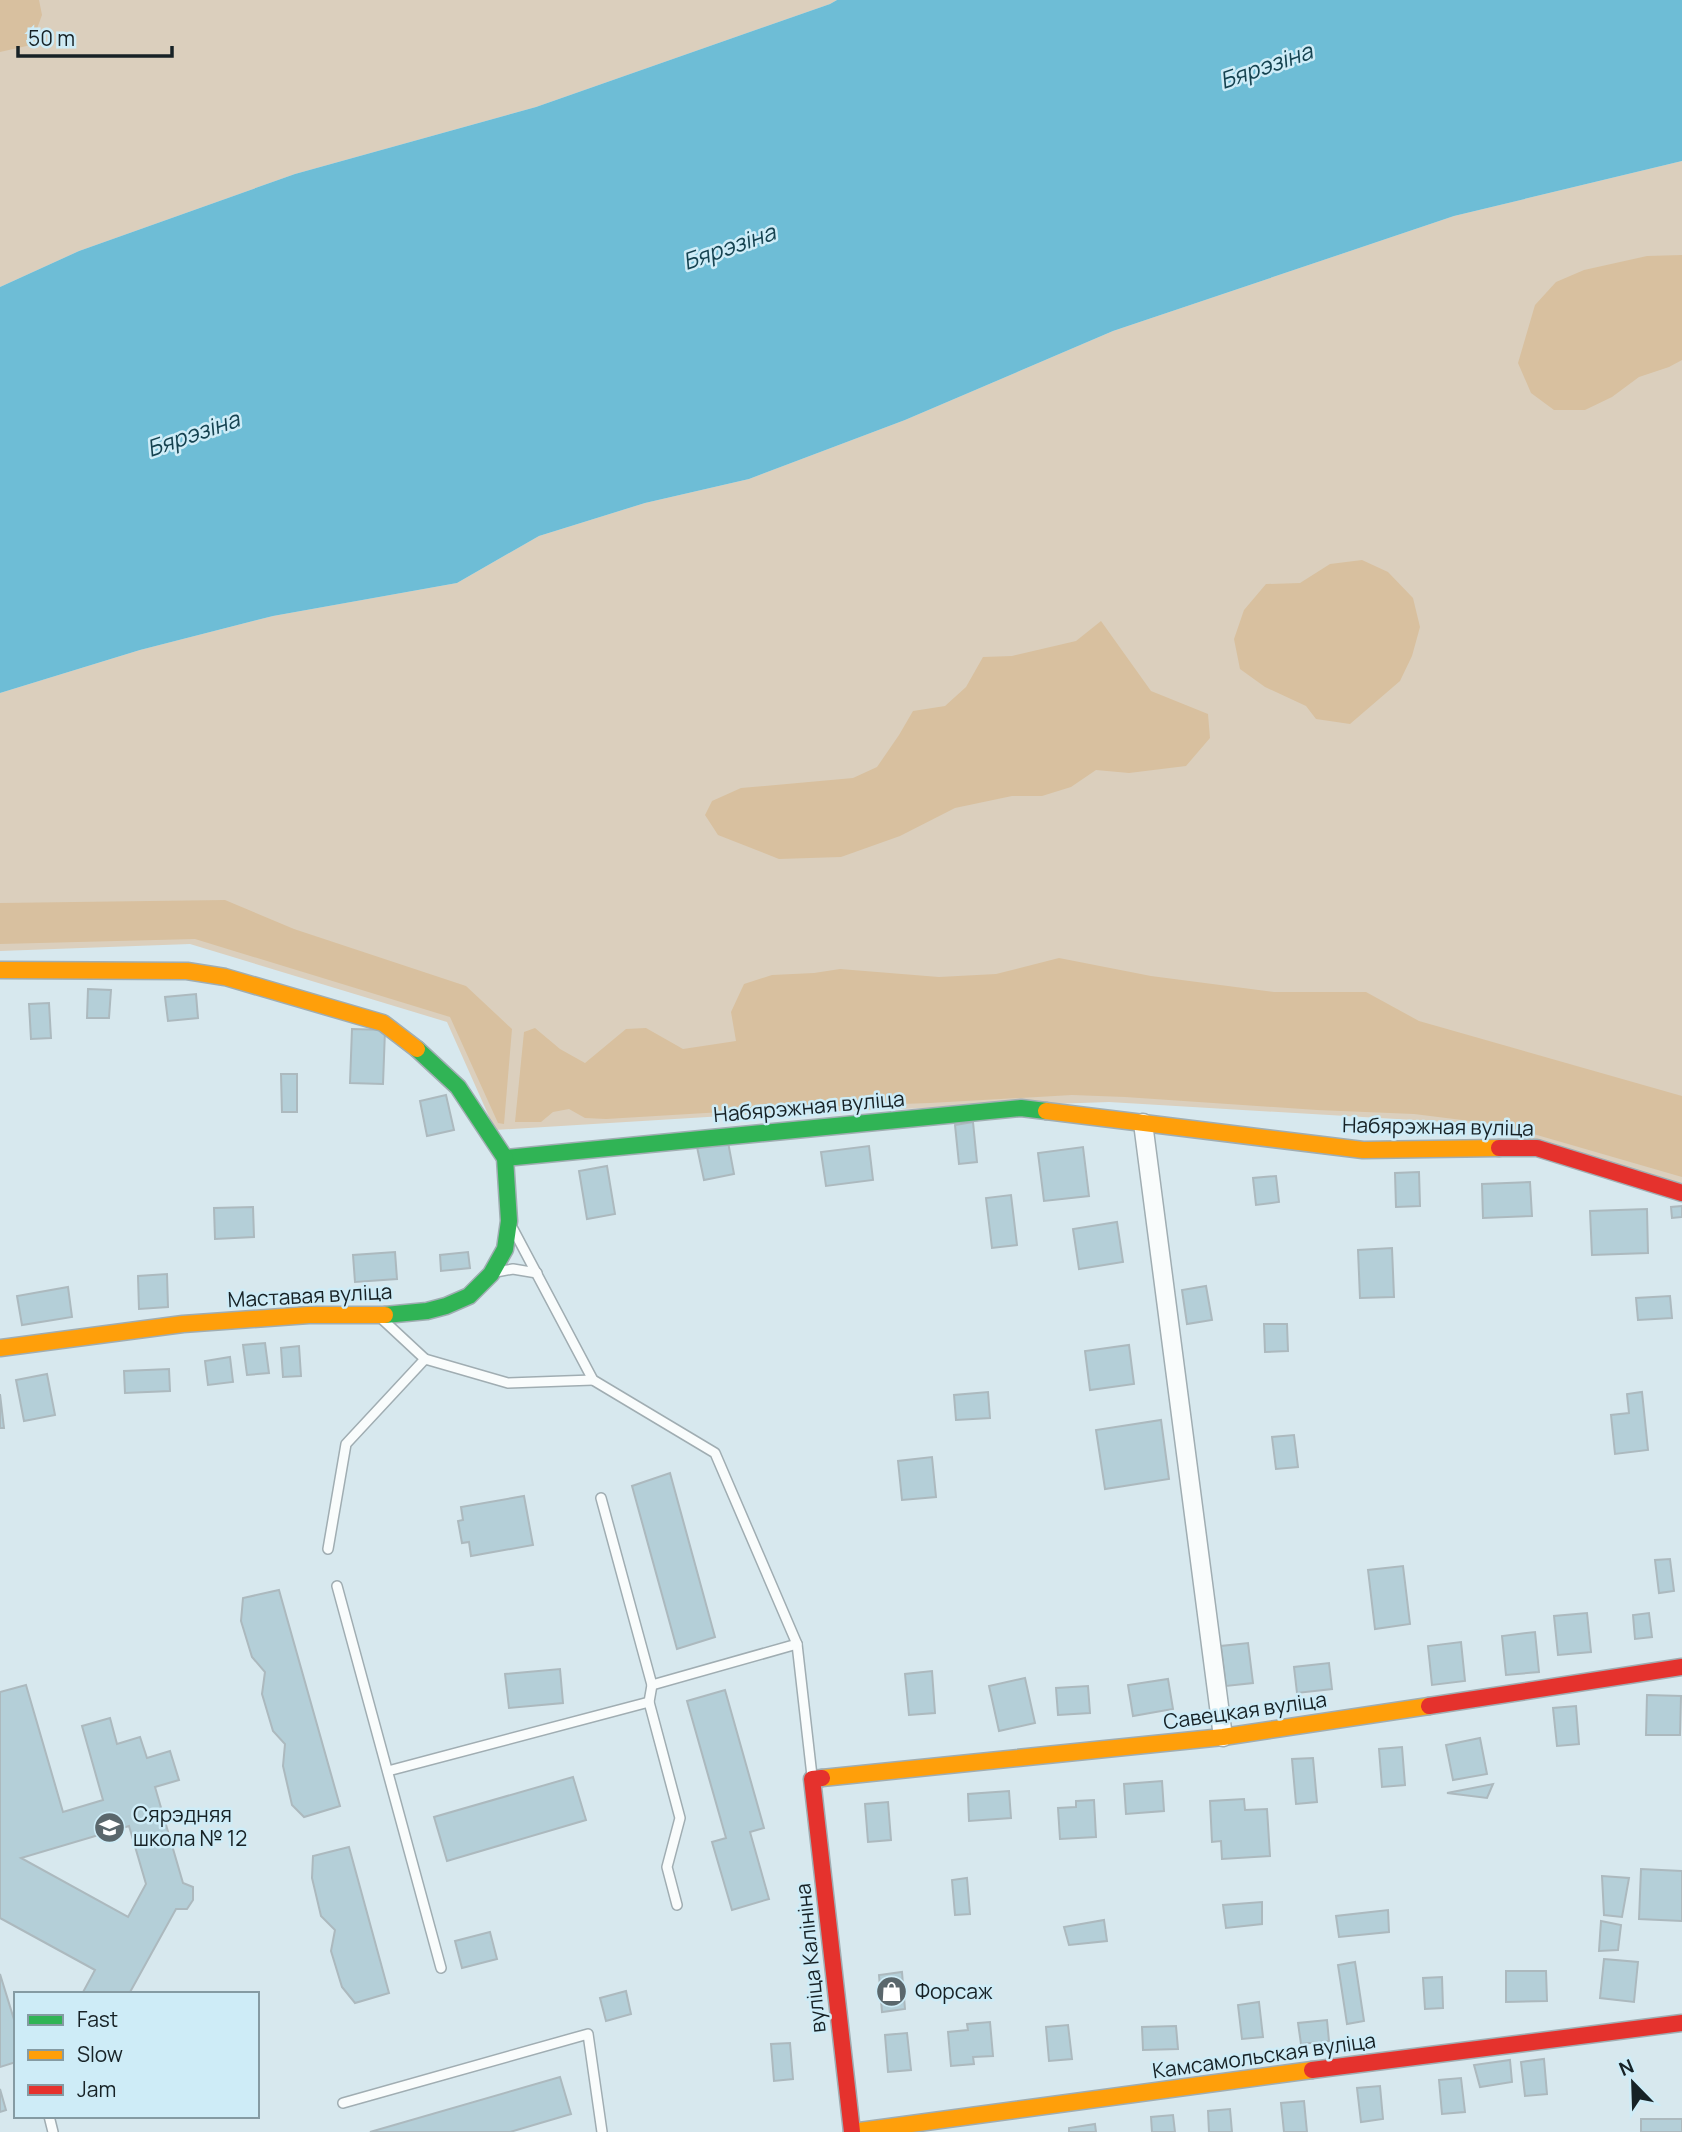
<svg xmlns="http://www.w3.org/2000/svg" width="1682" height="2132" font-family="Manrope,sans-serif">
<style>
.green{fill:#dbcfbd}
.forest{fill:#d8c09f}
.water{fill:#6ebdd6}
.building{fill:#b4cfd8;stroke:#acb9be;stroke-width:2;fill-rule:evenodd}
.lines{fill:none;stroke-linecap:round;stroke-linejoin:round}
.lane-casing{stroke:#a0adb2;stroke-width:12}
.street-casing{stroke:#a0adb2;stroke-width:21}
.fast-casing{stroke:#a0adb2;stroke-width:19}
.slow-casing{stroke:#a0adb2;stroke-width:19}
.jam-casing{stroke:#a0adb2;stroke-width:19}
.lane{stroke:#f9fcfc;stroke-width:9}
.street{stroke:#f9fcfc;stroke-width:18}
.fast{stroke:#30b455;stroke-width:16}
.slow{stroke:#ff9f0a;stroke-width:16}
.jam{stroke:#e5322d;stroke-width:16}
.labels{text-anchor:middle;stroke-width:5;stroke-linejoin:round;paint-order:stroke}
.street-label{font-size:21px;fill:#172226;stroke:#ceecf7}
.poi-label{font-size:21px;fill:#172226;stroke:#ceecf7;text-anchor:start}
.water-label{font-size:23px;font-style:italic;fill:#154250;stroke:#ceecf7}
</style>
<rect width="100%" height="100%" fill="#d7e8ee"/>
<g class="green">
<polygon points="0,0 837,0 830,4 536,107 295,174 79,251 0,287"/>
<polygon points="1682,161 1682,1185 1481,1124 1109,1102 756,1114 495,1130 447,1022 190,944 0,951 0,693 140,650 273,616 457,583 539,536 645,503 749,479 905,420 1113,331 1454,216"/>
</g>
<g class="forest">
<polygon points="0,0 39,0 42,15 31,45 0,52"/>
<polygon points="1682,255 1682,360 1669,367 1639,377 1612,397 1585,410 1554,410 1531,393 1518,363 1535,305 1556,282 1584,270 1647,256"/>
<polygon points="1362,560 1388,572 1413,598 1420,627 1412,656 1400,681 1350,724 1316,719 1306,706 1265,687 1240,669 1234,639 1244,610 1266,584 1300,583 1330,564"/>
<polygon points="1101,621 1151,691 1208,714 1210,738 1186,766 1129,773 1096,770 1071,787 1042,796 1012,796 955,808 900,836 841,857 779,859 718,835 705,815 712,801 741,788 853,778 877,767 899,735 913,711 945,706 966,687 983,657 1012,656 1076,641"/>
<polygon points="225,900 294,929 466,986 512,1029 504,1124 498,1123 450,1017 195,939 0,944 0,903"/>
<polygon points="1059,958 1151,976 1274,992 1366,992 1419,1021 1682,1096 1682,1177 1502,1125 1414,1114 1317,1110 1125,1097 1072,1095 930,1103 789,1108 606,1119 585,1118 569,1109 553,1112 541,1122 515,1122 524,1032 535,1028 560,1049 585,1063 626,1029 646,1028 683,1049 736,1041 731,1012 744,984 772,975 814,973 840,969 939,977 996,974"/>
</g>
<polygon class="water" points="837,0 1682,0 1682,161 1454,216 1113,331 905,420 749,479 645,503 539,536 457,583 273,616 140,650 0,693 0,287 79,251 295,174 536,107 830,4"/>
<g class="building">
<polygon points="88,989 111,990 109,1018 87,1018"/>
<polygon points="196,994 198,1018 168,1021 165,997"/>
<polygon points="49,1003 51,1038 31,1039 29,1004"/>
<polygon points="352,1029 385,1030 383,1084 350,1083"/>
<polygon points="281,1074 297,1074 297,1112 282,1112"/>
<polygon points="446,1095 454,1130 427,1136 420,1101"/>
<polygon points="973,1122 977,1162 959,1164 955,1125"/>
<polygon points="728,1142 734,1174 704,1180 697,1147"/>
<polygon points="869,1146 873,1180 826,1186 821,1152"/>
<polygon points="1083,1147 1089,1196 1044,1201 1038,1153"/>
<polygon points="607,1166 615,1214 587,1219 579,1171"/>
<polygon points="1419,1172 1420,1206 1396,1207 1395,1173"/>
<polygon points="1276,1176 1279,1202 1256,1205 1253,1178"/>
<polygon points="1530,1182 1532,1216 1483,1218 1482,1184"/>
<polygon points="1011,1195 1017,1245 992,1248 986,1198"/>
<polygon points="1682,1206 1682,1217 1672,1218 1671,1207"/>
<polygon points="253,1207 254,1237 215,1239 214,1208"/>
<polygon points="1647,1209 1648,1253 1592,1255 1590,1211"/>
<polygon points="1117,1222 1123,1262 1079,1269 1073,1229"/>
<polygon points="1392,1248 1394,1297 1360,1298 1358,1250"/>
<polygon points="395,1252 397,1279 355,1282 353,1255"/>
<polygon points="468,1252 470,1268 441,1271 440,1255"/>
<polygon points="167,1274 168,1307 139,1309 138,1276"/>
<polygon points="1206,1286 1212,1320 1187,1324 1182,1290"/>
<polygon points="68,1287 72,1317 22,1325 17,1296"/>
<polygon points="1670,1296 1672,1318 1638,1320 1636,1298"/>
<polygon points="1264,1324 1287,1324 1288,1351 1265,1352"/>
<polygon points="265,1343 269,1373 247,1375 243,1345"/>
<polygon points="1129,1345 1134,1384 1090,1390 1085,1351"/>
<polygon points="299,1346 301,1376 283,1377 281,1348"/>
<polygon points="230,1357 233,1382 208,1385 205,1361"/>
<polygon points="169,1369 170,1391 125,1393 124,1371"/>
<polygon points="47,1374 55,1415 24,1421 16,1380"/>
<polygon points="988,1392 990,1418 956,1420 954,1395"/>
<polygon points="1642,1392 1648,1450 1615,1454 1611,1415 1629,1413 1627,1394"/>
<polygon points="0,1394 4,1428 0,1428"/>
<polygon points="1161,1420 1169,1479 1105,1489 1096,1430"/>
<polygon points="1294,1435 1298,1467 1276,1469 1272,1437"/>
<polygon points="932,1457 936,1497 902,1500 898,1461"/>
<polygon points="670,1473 715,1637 677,1649 632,1486"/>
<polygon points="524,1496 533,1545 471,1556 469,1542 462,1543 458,1521 463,1520 461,1507"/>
<polygon points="1670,1559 1674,1591 1659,1593 1655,1560"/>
<polygon points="1403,1566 1410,1624 1375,1629 1368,1570"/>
<polygon points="279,1590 340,1806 304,1817 292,1805 283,1766 285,1744 273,1731 262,1694 265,1672 252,1657 241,1621 243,1598"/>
<polygon points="1587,1613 1591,1652 1558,1655 1554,1616"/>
<polygon points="1649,1613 1652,1637 1635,1639 1633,1615"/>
<polygon points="1535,1632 1539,1672 1506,1675 1502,1636"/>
<polygon points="1461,1642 1465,1681 1432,1685 1428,1646"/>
<polygon points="1248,1643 1253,1683 1226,1686 1221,1646"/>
<polygon points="1329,1663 1332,1689 1297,1693 1294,1667"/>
<polygon points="560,1669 563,1703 509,1708 505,1674"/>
<polygon points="932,1671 935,1713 909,1715 905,1674"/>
<polygon points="1025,1678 1035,1723 999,1731 989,1686"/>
<polygon points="1168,1679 1173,1709 1133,1716 1128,1685"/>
<path d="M26,1685L63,1812L103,1800L82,1726L110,1718L117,1744L140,1737L147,1758L170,1751L179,1780L155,1787L183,1883L193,1887V1900L187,1909H176L129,1994H82L95,1970L0,1918V1692ZM129,1826L146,1884L128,1917L21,1858Z"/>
<polygon points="1088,1686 1090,1713 1058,1715 1056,1688"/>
<polygon points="725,1690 764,1828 750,1832 769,1899 732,1910 712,1842 726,1838 687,1701"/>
<polygon points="1647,1695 1681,1696 1680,1735 1646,1735"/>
<polygon points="1576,1706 1579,1744 1557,1746 1553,1708"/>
<polygon points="1480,1738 1487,1774 1453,1780 1446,1745"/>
<polygon points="1402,1747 1405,1785 1382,1787 1379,1749"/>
<polygon points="1313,1758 1317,1802 1296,1804 1292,1759"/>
<polygon points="573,1777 586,1820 447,1861 434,1817"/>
<polygon points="1162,1781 1164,1811 1126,1814 1124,1784"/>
<polygon points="1493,1784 1487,1798 1447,1793"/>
<polygon points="1009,1791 1011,1818 969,1821 968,1794"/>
<polygon points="1244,1799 1245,1810 1267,1809 1270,1856 1222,1859 1221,1841 1212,1842 1210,1801"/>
<polygon points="1094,1800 1096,1837 1060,1839 1058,1808 1076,1807 1076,1801"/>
<polygon points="888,1802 891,1840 868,1842 865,1804"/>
<polygon points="349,1847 389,1993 355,2003 342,1987 331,1951 335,1930 321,1916 312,1878 313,1856"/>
<polygon points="1641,1869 1682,1871 1682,1921 1639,1919"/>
<polygon points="1602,1876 1629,1878 1622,1917 1604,1915"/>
<polygon points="967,1878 970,1914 955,1915 952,1880"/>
<polygon points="1262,1902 1262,1924 1226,1928 1223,1905"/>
<polygon points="1388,1910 1389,1932 1339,1937 1336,1916"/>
<polygon points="1104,1920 1107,1941 1069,1945 1064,1927"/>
<polygon points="1601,1921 1621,1925 1618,1950 1599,1951"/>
<polygon points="490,1932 497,1959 462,1968 455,1941"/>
<polygon points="1604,1959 1638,1962 1634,2002 1600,1998"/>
<polygon points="1355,1962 1364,2021 1347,2024 1338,1965"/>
<polygon points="1506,1971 1546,1971 1547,2001 1506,2002"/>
<polygon points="902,1972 905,2009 882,2012 879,1975"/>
<polygon points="0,1974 16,2026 16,2062 0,2067"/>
<polygon points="1442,1977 1443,2008 1425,2009 1423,1978"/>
<polygon points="626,1991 631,2014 606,2021 600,1998"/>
<polygon points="1259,2002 1263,2037 1242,2039 1238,2005"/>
<polygon points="1327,2020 1329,2041 1301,2044 1298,2023"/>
<polygon points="990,2022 993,2056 973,2057 974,2064 951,2066 948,2032 968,2030 967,2024"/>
<polygon points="1068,2025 1072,2059 1049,2061 1046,2027"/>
<polygon points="1176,2026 1178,2049 1143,2050 1142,2027"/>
<polygon points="907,2033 911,2070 888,2072 885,2035"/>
<polygon points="790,2043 793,2079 774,2081 771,2044"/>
<polygon points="1544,2059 1547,2094 1525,2096 1521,2062"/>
<polygon points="1510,2060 1512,2082 1480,2087 1474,2065"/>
<polygon points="560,2077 571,2114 510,2132 370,2132"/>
<polygon points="1461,2078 1465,2112 1442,2114 1439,2080"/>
<polygon points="1380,2086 1383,2119 1361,2122 1357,2088"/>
<polygon points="0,2089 6,2110 0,2112"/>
<polygon points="1304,2101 1307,2132 1284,2132 1281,2103"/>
<polygon points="1230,2109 1232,2132 1209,2132 1208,2111"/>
<polygon points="1173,2115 1175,2132 1152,2132 1151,2117"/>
<rect x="1641" y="2119" width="41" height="13"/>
<polygon points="1095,2124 1096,2132 1069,2132 1069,2128"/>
</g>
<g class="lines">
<defs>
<g id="lane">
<polyline points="513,1229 593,1380 715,1453 797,1644 812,1776"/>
<polyline points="496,1272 513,1269 537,1273"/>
<polyline points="382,1319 425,1359"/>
<polyline points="601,1498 652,1685"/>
<polyline points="328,1549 346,1444 425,1359 508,1383 593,1380"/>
<polyline points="337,1586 441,1968"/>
<polyline points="649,1702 680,1818 667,1867 677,1905"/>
<polyline points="388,1771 649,1702 652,1685 797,1644"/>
<polyline points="343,2103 588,2034 602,2132"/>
<polyline points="49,2116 53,2132"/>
</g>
<polyline id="street" points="1143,1123 1223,1737"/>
<g id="fast">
<polyline points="505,1158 1021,1108 1046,1111"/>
<polyline points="385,1315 427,1311 446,1306 469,1296 491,1274 505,1249 509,1221 505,1158 458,1087 417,1049"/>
</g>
<g id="slow">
<polyline points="0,970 187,971 225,977 383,1023 417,1049"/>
<polyline points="1046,1111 1363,1150 1499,1148"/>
<polyline points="0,1348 183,1324 309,1315 385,1315"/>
<polyline points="822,1778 1223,1737 1429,1706"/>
<polyline points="852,2132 1312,2070"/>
</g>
<g id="jam">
<polyline points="1499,1148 1537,1148 1682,1193"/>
<polyline points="1429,1706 1682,1667"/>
<polyline points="822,1778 812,1779 852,2132"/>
<polyline points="1312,2070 1682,2023"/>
</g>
</defs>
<use href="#lane" class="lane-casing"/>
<use href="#street" class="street-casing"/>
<use href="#fast" class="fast-casing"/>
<use href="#slow" class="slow-casing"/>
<use href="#jam" class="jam-casing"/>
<use href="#lane" class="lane"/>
<use href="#street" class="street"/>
<use href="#fast" class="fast"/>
<use href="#slow" class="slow"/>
<use href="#jam" class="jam"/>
</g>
<defs>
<symbol id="school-disc" viewBox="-11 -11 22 22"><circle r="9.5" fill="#5a676c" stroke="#ceecf7"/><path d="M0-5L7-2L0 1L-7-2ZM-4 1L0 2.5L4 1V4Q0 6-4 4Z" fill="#fff"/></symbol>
<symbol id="shop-disc" viewBox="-11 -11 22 22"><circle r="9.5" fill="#5a676c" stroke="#ceecf7"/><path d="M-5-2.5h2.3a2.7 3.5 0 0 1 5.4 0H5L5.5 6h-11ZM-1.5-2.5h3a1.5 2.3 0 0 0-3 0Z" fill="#fff"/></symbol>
</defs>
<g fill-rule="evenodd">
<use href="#school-disc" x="92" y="1810" width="35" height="35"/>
<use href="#shop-disc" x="874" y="1974" width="35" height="35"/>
</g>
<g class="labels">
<g class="street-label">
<text transform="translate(809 1107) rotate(-5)" y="7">Набярэжная вуліца</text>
<text transform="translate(1438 1127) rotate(1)" y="7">Набярэжная вуліца</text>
<text transform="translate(310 1296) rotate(-3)" y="7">Маставая вуліца</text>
<text transform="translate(1245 1711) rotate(-8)" y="7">Савецкая вуліца</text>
<text transform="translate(811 1958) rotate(-96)" y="7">вуліца Калініна</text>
<text transform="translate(1264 2056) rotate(-8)" y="7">Камсамольская вуліца</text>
</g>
<g class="poi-label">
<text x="133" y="1822">Сярэдняя<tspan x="133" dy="24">школа № 12</tspan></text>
<text x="915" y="1999">Форсаж</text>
</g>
<g class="water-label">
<text transform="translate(1266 66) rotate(-19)" y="8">Бярэзіна</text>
<text transform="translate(729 247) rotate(-19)" y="8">Бярэзіна</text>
<text transform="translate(193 434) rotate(-19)" y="8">Бярэзіна</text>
</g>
</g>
<rect x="14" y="1992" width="245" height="126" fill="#ceecf7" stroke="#859ba3" stroke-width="2"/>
<rect x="28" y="2015" width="35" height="10" fill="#30b455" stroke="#859ba3" stroke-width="2"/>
<text x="77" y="2027" font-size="21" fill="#172226">Fast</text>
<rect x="28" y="2050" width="35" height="10" fill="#ff9f0a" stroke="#859ba3" stroke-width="2"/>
<text x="77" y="2062" font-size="21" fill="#172226">Slow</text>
<rect x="28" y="2085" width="35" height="10" fill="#e5322d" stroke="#859ba3" stroke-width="2"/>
<text x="77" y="2097" font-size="21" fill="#172226">Jam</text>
<g transform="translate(1633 2083) rotate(337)" stroke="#ceecf7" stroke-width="5" paint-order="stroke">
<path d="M0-5L12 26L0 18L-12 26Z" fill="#172226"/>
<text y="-10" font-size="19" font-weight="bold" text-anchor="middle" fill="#172226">N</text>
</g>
<path d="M18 46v10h154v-10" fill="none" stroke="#172226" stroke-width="3.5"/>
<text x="28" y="46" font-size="21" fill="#172226" stroke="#ceecf7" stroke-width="5" paint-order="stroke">50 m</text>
</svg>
